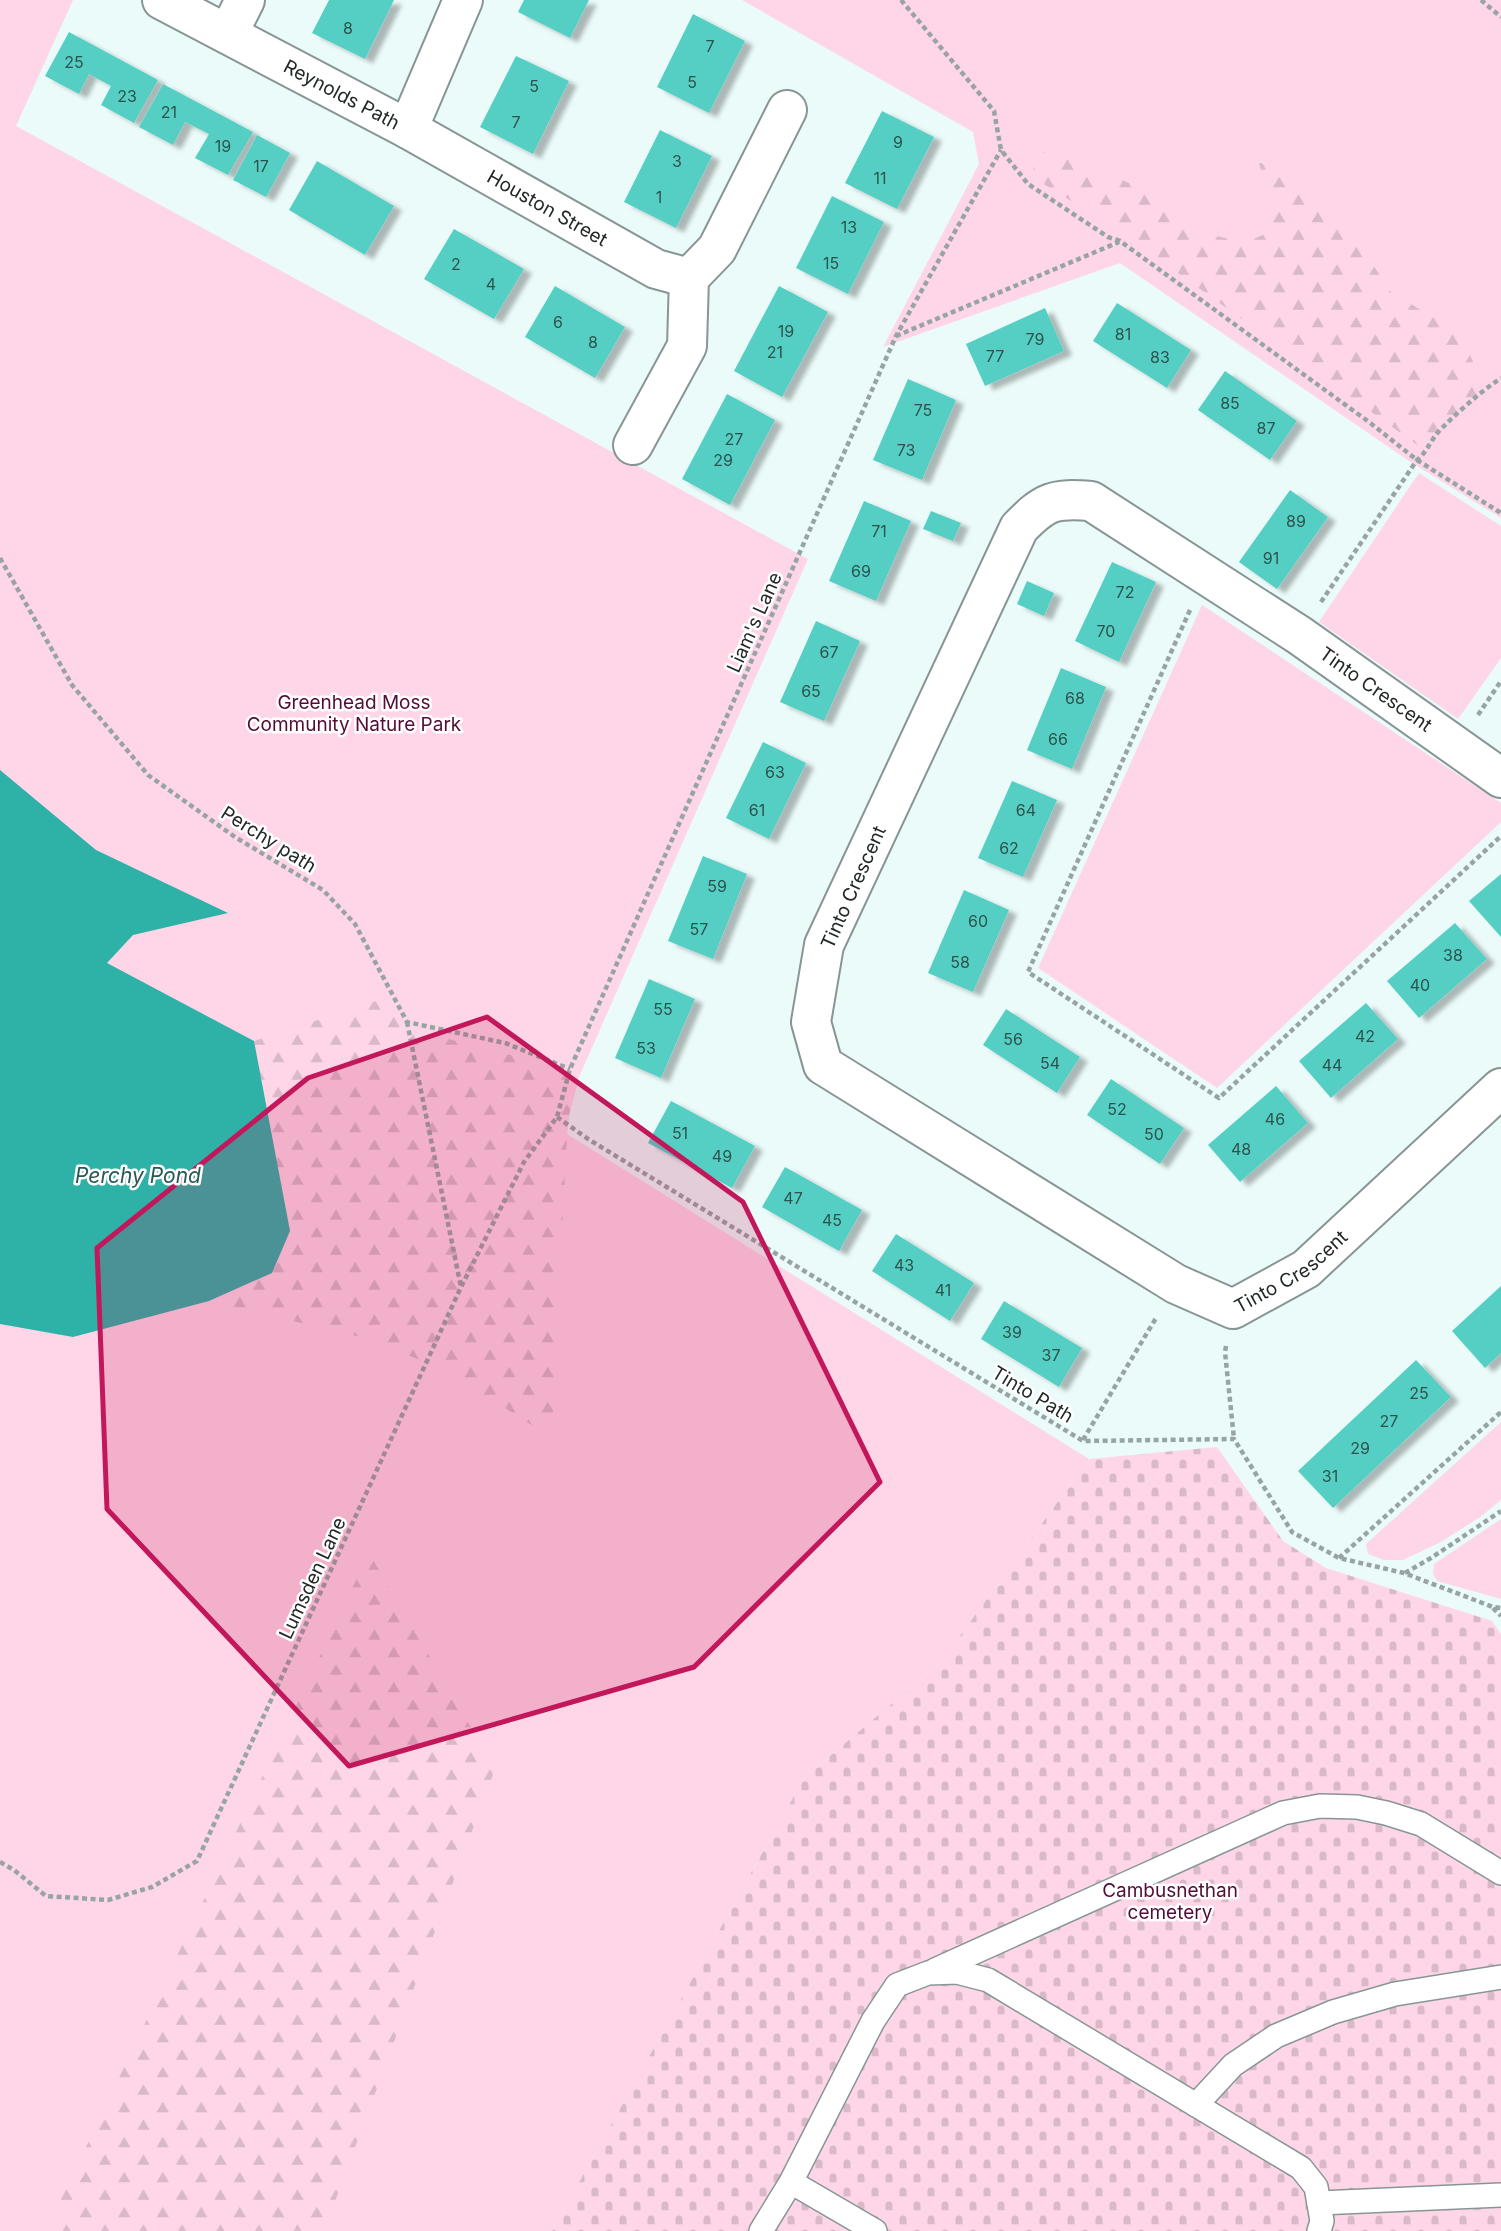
<svg xmlns="http://www.w3.org/2000/svg" width="1501" height="2231" font-family="Inter,sans-serif">
<style>
.green{fill:#fed6e8}
.forest{fill:url(#forest-firs)}
.cemetery{fill:url(#cemetery-stones)}
.water{fill:#2eb1a6}
.building{fill:#54cfc4;filter:url(#shadow)}
.lines{fill:none;stroke-linecap:round;stroke-linejoin:round}
.lane-casing{stroke:#879694;stroke-width:26}
.street-casing{stroke:#879694;stroke-width:42}
.path{stroke:#98a4a3;stroke-width:4.5;stroke-dasharray:5 3.5;stroke-linecap:butt}
.lane{stroke:#fff;stroke-width:23}
.street{stroke:#fff;stroke-width:38}
.marked{fill:#c2185b;fill-opacity:0.2;stroke:#c2185b;stroke-width:5;stroke-linejoin:round}
.labels{text-anchor:middle;stroke-width:5;stroke-linejoin:round;paint-order:stroke}
.number-label{font-size:16px;fill:#2e524e}
.street-label{font-size:19px;fill:#222827;stroke:#fff}
.park-label{font-size:19px;fill:#540c37;stroke:#fff}
.water-label{font-size:21px;font-style:italic;fill:#275a55;stroke:#fff}
</style>
<defs>
<pattern id="forest-firs" width="22" height="20" patternUnits="userSpaceOnUse" patternTransform="scale(1.75)"><rect width="22" height="20" fill="#fed6e8"/><path d="M5 1l3.5 6h-7zM16 11l3.5 6h-7z" fill="#d9b8c7"/></pattern>
<pattern id="cemetery-stones" width="16" height="16" patternUnits="userSpaceOnUse" patternTransform="scale(1.75)"><rect width="16" height="16" fill="#fed6e8"/><path d="M2 7V4a2 2 0 0 1 4 0v3zM10 15v-3a2 2 0 0 1 4 0v3z" fill="#d9b8c7"/></pattern>
<filter id="shadow"><feDropShadow dx="8" dy="4.5" stdDeviation="2" flood-color="#0004"/></filter>
</defs>
<rect width="100%" height="100%" fill="#ebfbf9"/>
<g class="green">
<polygon points="0,0 73,0 16,126 808,559 579,1077 569,1115 567,1134 1089,1459 941,1662 804,1778 552,2231 0,2231"/>
<polygon points="742,0 1501,0 1501,518 1409,461 1120,263 883,347 979,164 973,132"/>
<polygon points="1419,473 1501,526 1501,658 1458,719 1319,622"/>
<polygon points="1202,605 1501,803 1501,822 1217,1088 1038,968"/>
<polygon points="1501,1422 1501,1500 1479,1518 1439,1543 1403,1560 1384,1560 1368,1554 1366,1544"/>
<polygon points="1501,1519 1501,1599 1437,1581 1433,1574 1434,1564"/>
</g>
<g class="forest">
<polygon points="1033,149 1084,163 1147,191 1197,231 1245,243 1269,232 1267,192 1259,163 1276,165 1337,211 1391,292 1462,335 1484,389 1438,432 1427,452 1118,230 1034,178"/>
<polygon points="382,999 425,1033 510,1055 579,1077 569,1115 567,1134 552,1438 445,1370 365,1338 209,1301 272,1273 290,1232 254,1041"/>
<polygon points="369,1553 495,1769 324,2231 46,2231"/>
</g>
<polygon class="cemetery" points="1217,1447 1283,1541 1326,1568 1492,1621 1501,1634 1501,2231 552,2231 804,1778 941,1662 1089,1459"/>
<polygon class="water" points="0,770 96,850 228,913 133,935 107,963 254,1041 290,1231 272,1273 209,1301 73,1337 0,1324"/>
<g class="building">
<polygon points="329,0 394,0 365,59 312,33"/>
<polygon points="524,0 589,0 570,38 518,12"/>
<polygon points="693,14 745,41 709,113 657,87"/>
<polygon points="69,32 158,80 134,123 101,105 111,86 89,74 79,94 45,76"/>
<polygon points="516,56 569,81 533,154 480,127"/>
<polygon points="163,84 253,132 228,175 195,158 209,134 185,122 173,145 139,127"/>
<polygon points="882,111 934,137 897,209 845,183"/>
<polygon points="660,130 712,156 676,228 624,202"/>
<polygon points="257,135 290,153 266,197 233,180"/>
<polygon points="317,161 394,206 365,255 289,210"/>
<polygon points="832,196 884,222 848,294 796,268"/>
<polygon points="454,229 524,269 494,319 424,279"/>
<polygon points="555,286 625,327 595,378 525,337"/>
<polygon points="779,286 828,312 782,397 734,371"/>
<polygon points="1117,303 1191,350 1167,388 1093,341"/>
<polygon points="1045,308 1064,351 985,386 966,344"/>
<polygon points="1225,371 1297,421 1270,460 1198,410"/>
<polygon points="908,379 956,400 922,480 873,460"/>
<polygon points="727,394 775,420 730,505 682,479"/>
<polygon points="1290,490 1328,517 1277,589 1239,562"/>
<polygon points="864,501 911,521 876,601 829,581"/>
<polygon points="931,511 961,523 953,541 923,529"/>
<polygon points="1112,562 1156,582 1119,662 1075,641"/>
<polygon points="1027,581 1054,593 1044,616 1017,604"/>
<polygon points="816,621 860,641 824,721 780,702"/>
<polygon points="1061,668 1106,687 1072,769 1027,750"/>
<polygon points="763,742 806,763 769,839 726,818"/>
<polygon points="1012,781 1057,800 1023,877 978,858"/>
<polygon points="703,856 747,874 713,959 668,941"/>
<polygon points="1501,874 1501,937 1469,901"/>
<polygon points="964,890 1009,910 973,992 928,973"/>
<polygon points="1455,923 1487,959 1419,1018 1387,981"/>
<polygon points="649,979 695,999 661,1078 615,1058"/>
<polygon points="1366,1003 1398,1039 1331,1098 1299,1061"/>
<polygon points="1006,1009 1080,1057 1057,1093 983,1045"/>
<polygon points="1111,1079 1184,1128 1160,1164 1087,1115"/>
<polygon points="1276,1086 1308,1123 1240,1182 1208,1145"/>
<polygon points="671,1101 755,1146 732,1188 648,1143"/>
<polygon points="785,1167 862,1210 839,1251 762,1207"/>
<polygon points="896,1234 974,1283 950,1321 872,1271"/>
<polygon points="1501,1286 1501,1353 1485,1368 1452,1331"/>
<polygon points="1004,1301 1082,1348 1059,1387 981,1339"/>
<polygon points="1416,1360 1451,1397 1333,1508 1298,1471"/>
</g>
<g class="lines">
<defs>
<g id="lane">
<polyline points="935,1970 1283,1813 1320,1806 1357,1807 1386,1813 1421,1824 1501,1873"/>
<polyline points="1196,2105 1233,2065 1276,2036 1333,2012 1395,1994 1501,1977"/>
<polyline points="791,2182 875,2231"/>
<polyline points="1319,2203 1501,2195"/>
<polyline points="761,2231 791,2182 873,2021 897,1985 928,1973 957,1972 988,1980 1301,2168 1316,2187 1322,2221 1319,2231"/>
</g>
<g id="street">
<path id="s1" d="M162,0L408,129L656,269L689,278"/>
<polyline points="228,34 245,0"/>
<polyline points="408,129 463,0"/>
<polyline points="633,445 687,346 689,278 717,249 787,110"/>
<path id="s2" d="M1501,778L1299,635L1091,501C1054,498 1045,501 1019,528L824,945L811,1022L823,1065L1176,1284L1233,1309L1306,1269L1501,1088"/>
</g>
</defs>
<use href="#lane" class="lane-casing"/>
<use href="#street" class="street-casing"/>
<g class="path">
<polyline points="901,0 994,111 1001,150 1028,184 1108,237 1120,241 1369,422 1417,460 1501,513"/>
<polyline points="1481,0 1501,17"/>
<polyline points="896,336 1119,242"/>
<polyline points="0,558 72,685 148,775 235,837 323,890 355,924 407,1022 505,1043 570,1069"/>
<path d="M1321,602L1417,460C1428,451 1431,439 1441,429C1459,411 1479,393 1501,378"/>
<polyline points="1190,610 1028,972 1219,1098 1501,836"/>
<polyline points="1478,715 1501,681"/>
<polyline points="407,1022 461,1287"/>
<polyline points="557,1117 588,1139 1083,1441 1234,1439 1292,1532 1339,1558 1404,1573 1493,1607 1501,1608"/>
<polyline points="1226,1346 1225,1352 1234,1439"/>
<polyline points="1083,1440 1156,1318"/>
<polyline points="1339,1558 1501,1412"/>
<polyline points="1405,1573 1431,1558 1501,1511"/>
<polyline points="1493,1608 1501,1616"/>
<polyline points="0,1862 14,1870 46,1896 108,1900 152,1887 197,1861 461,1287 524,1162 557,1117 570,1069 896,336 1001,150"/>
</g>
<use href="#lane" class="lane"/>
<use href="#street" class="street"/>
</g>
<path class="marked" d="M487,1017L743,1202L880,1482L694,1667L349,1766L107,1509L97,1248L308,1078Z"/>
<g class="labels">
<g class="number-label">
<text x="348" y="34">8</text>
<text x="710" y="52">7</text>
<text x="74" y="68">25</text>
<text x="692" y="88">5</text>
<text x="534" y="92">5</text>
<text x="127" y="102">23</text>
<text x="169" y="118">21</text>
<text x="516" y="128">7</text>
<text x="898" y="148">9</text>
<text x="223" y="152">19</text>
<text x="677" y="167">3</text>
<text x="261" y="172">17</text>
<text x="880" y="184">11</text>
<text x="659" y="203">1</text>
<text x="849" y="233">13</text>
<text x="831" y="269">15</text>
<text x="456" y="270">2</text>
<text x="491" y="290">4</text>
<text x="558" y="328">6</text>
<text x="786" y="337">19</text>
<text x="1123" y="340">81</text>
<text x="1035" y="345">79</text>
<text x="593" y="348">8</text>
<text x="775" y="358">21</text>
<text x="995" y="362">77</text>
<text x="1160" y="363">83</text>
<text x="1230" y="409">85</text>
<text x="923" y="416">75</text>
<text x="1266" y="434">87</text>
<text x="734" y="445">27</text>
<text x="906" y="456">73</text>
<text x="723" y="466">29</text>
<text x="1296" y="527">89</text>
<text x="879" y="537">71</text>
<text x="1271" y="564">91</text>
<text x="861" y="577">69</text>
<text x="1125" y="598">72</text>
<text x="1106" y="637">70</text>
<text x="829" y="658">67</text>
<text x="811" y="697">65</text>
<text x="1075" y="704">68</text>
<text x="1058" y="745">66</text>
<text x="775" y="778">63</text>
<text x="757" y="816">61</text>
<text x="1026" y="816">64</text>
<text x="1009" y="854">62</text>
<text x="717" y="892">59</text>
<text x="978" y="927">60</text>
<text x="699" y="935">57</text>
<text x="1453" y="961">38</text>
<text x="960" y="968">58</text>
<text x="1420" y="991">40</text>
<text x="663" y="1015">55</text>
<text x="1365" y="1042">42</text>
<text x="1013" y="1045">56</text>
<text x="646" y="1054">53</text>
<text x="1050" y="1069">54</text>
<text x="1332" y="1071">44</text>
<text x="1117" y="1115">52</text>
<text x="1275" y="1125">46</text>
<text x="680" y="1139">51</text>
<text x="1154" y="1140">50</text>
<text x="1241" y="1155">48</text>
<text x="722" y="1162">49</text>
<text x="793" y="1204">47</text>
<text x="832" y="1226">45</text>
<text x="904" y="1271">43</text>
<text x="943" y="1296">41</text>
<text x="1012" y="1338">39</text>
<text x="1051" y="1361">37</text>
<text x="1419" y="1399">25</text>
<text x="1389" y="1427">27</text>
<text x="1360" y="1454">29</text>
<text x="1330" y="1482">31</text>
</g>
<g class="street-label">
<text dy="7" stroke="none"><textPath href="#s1" startOffset="203">Reynolds Path</textPath></text>
<text dy="7" stroke="none"><textPath href="#s1" startOffset="438">Houston Street</textPath></text>
<text transform="translate(754 622) rotate(-66)" y="7">Liam's Lane</text>
<text transform="translate(1376 689) rotate(35)" y="7">Tinto Crescent</text>
<text transform="translate(269 839) rotate(32)" y="7">Perchy path</text>
<text transform="translate(853 887) rotate(-66)" y="7">Tinto Crescent</text>
<text dy="7" stroke="none"><textPath href="#s2" startOffset="1706">Tinto Crescent</textPath></text>
<text transform="translate(1033 1394) rotate(31)" y="7">Tinto Path</text>
<text transform="translate(312 1578) rotate(-65)" y="7">Lumsden Lane</text>
</g>
<g class="park-label">
<text x="354" y="709">Greenhead Moss<tspan x="354" dy="22">Community Nature Park</tspan></text>
<text x="1170" y="1897">Cambusnethan<tspan x="1170" dy="22">cemetery</tspan></text>
</g>
<g class="water-label">
<text x="138" y="1183">Perchy Pond</text>
</g>
</g>
</svg>
